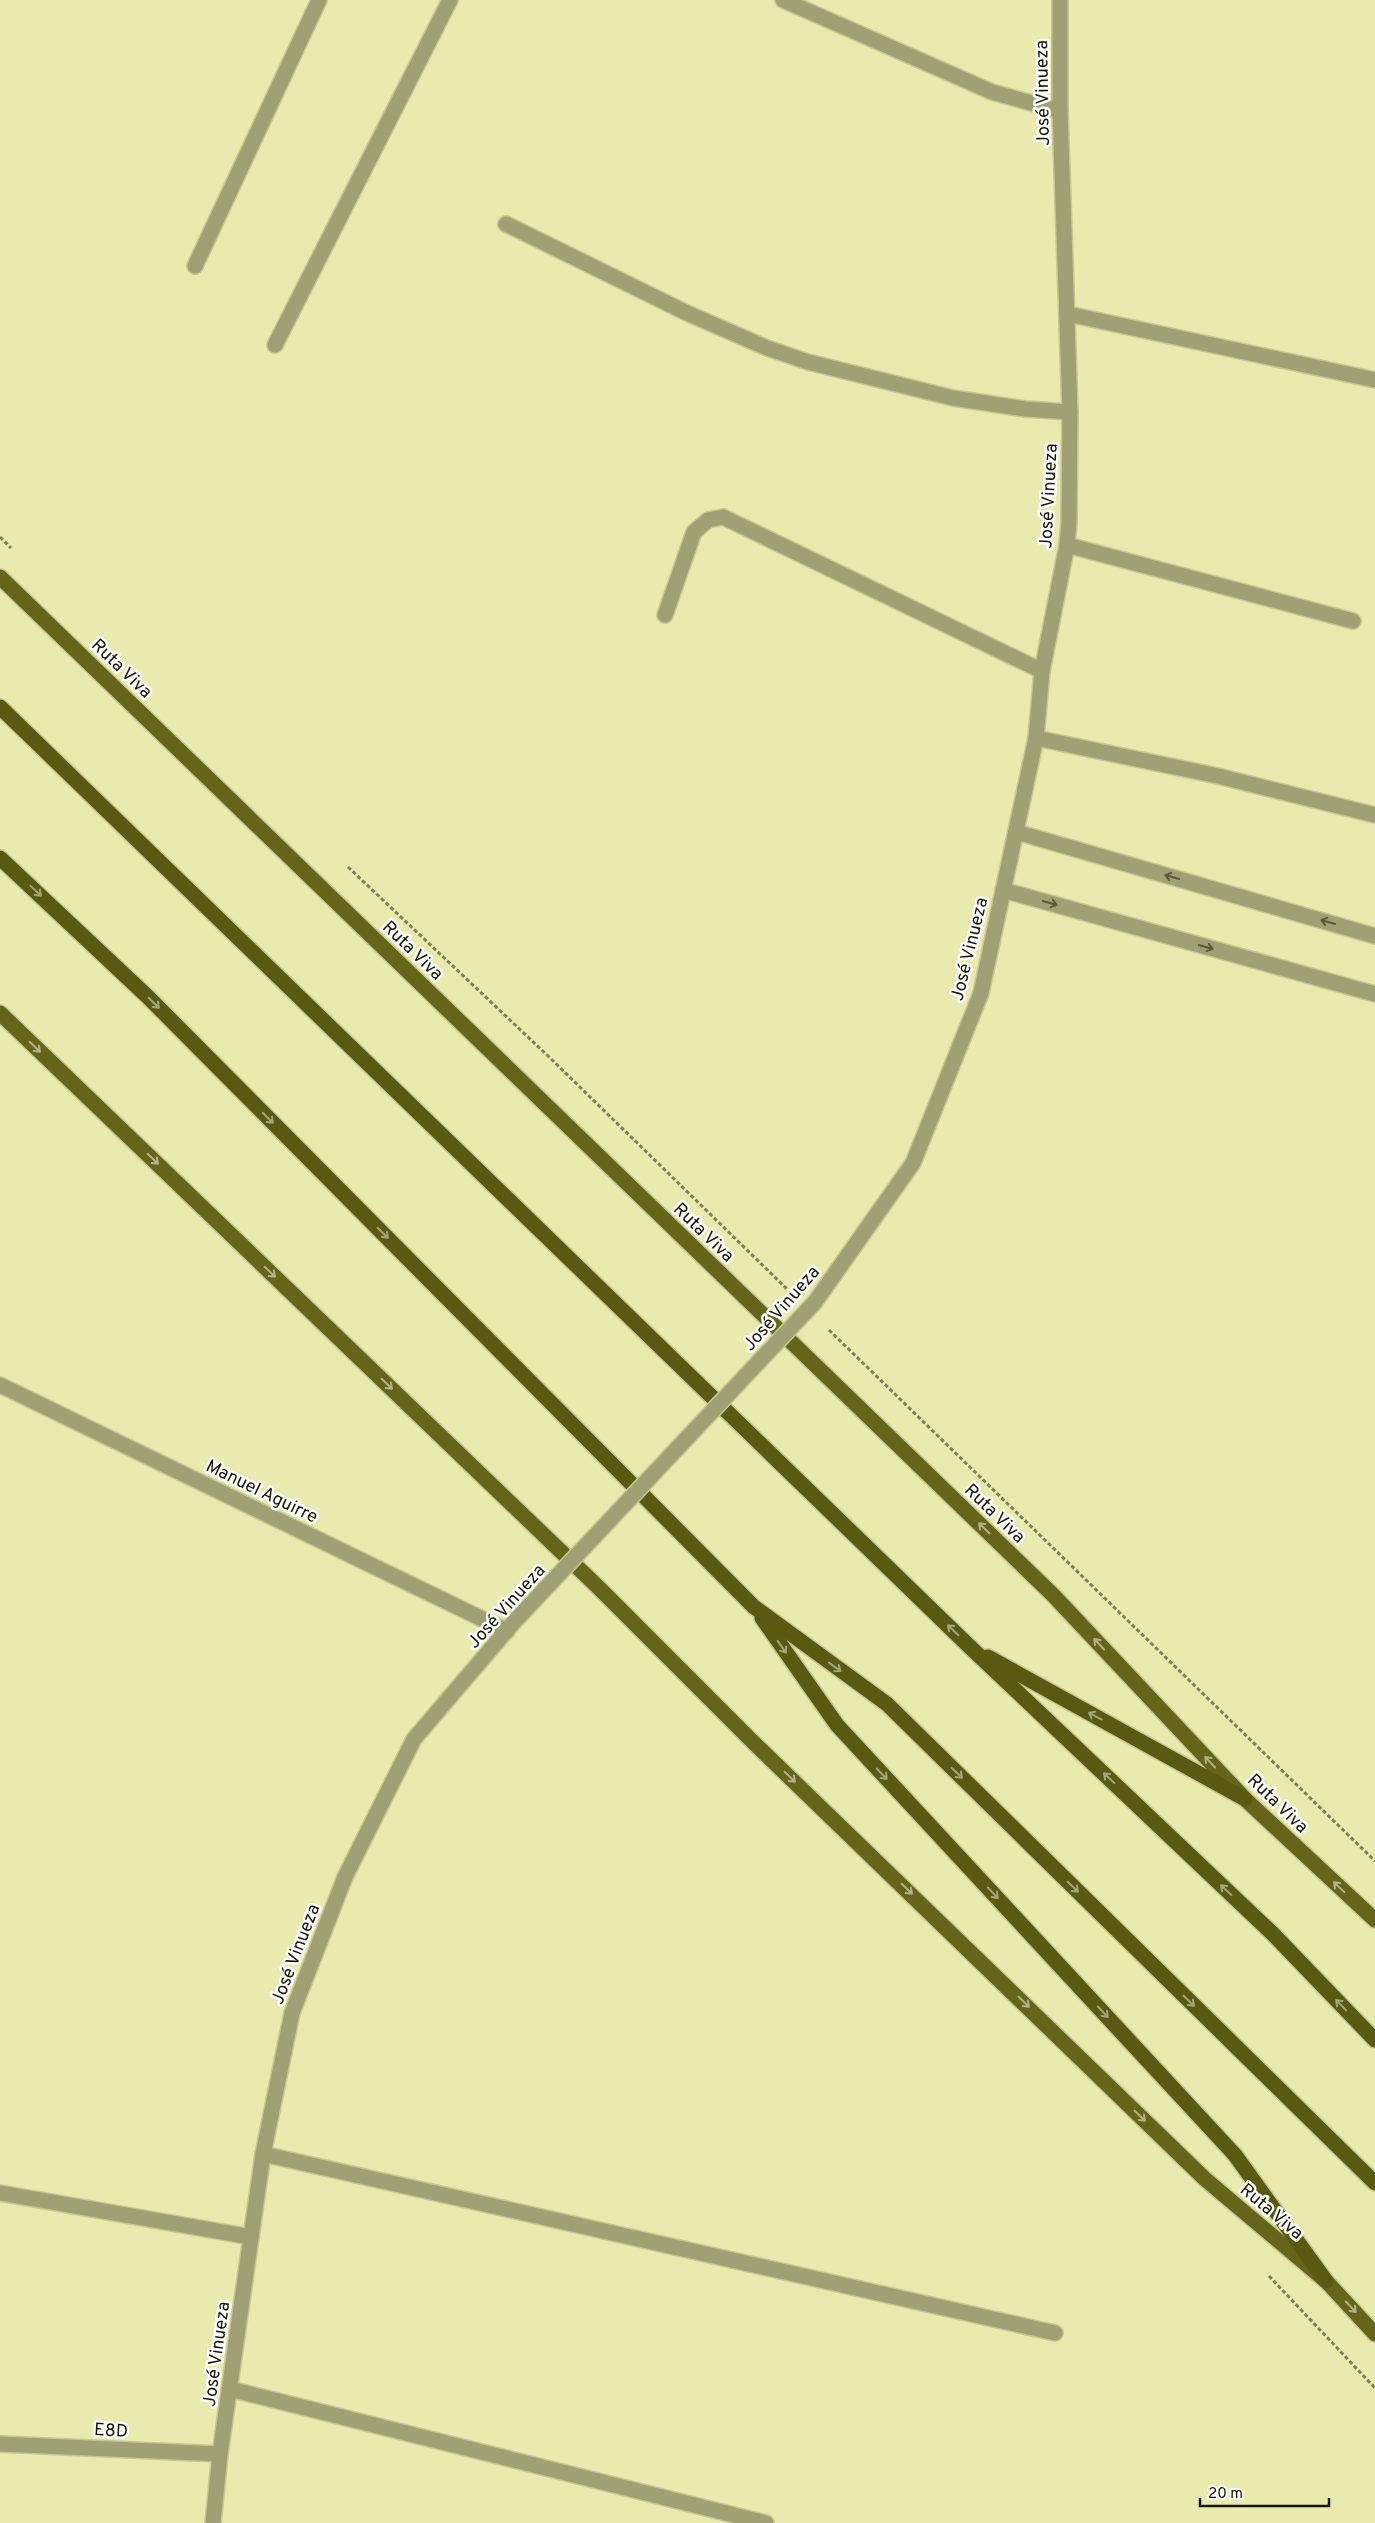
<svg xmlns="http://www.w3.org/2000/svg" width="1375" height="2523" font-family="Overpass,sans-serif">
<style>
.lines{fill:none;stroke-linecap:round;stroke-linejoin:round}
.service-casing{stroke:#c7c891;stroke-width:18}
.minor-casing{stroke:#c7c891;stroke-width:18}
.primary-casing{stroke:#c7c891;stroke-width:18}
.trunk-casing{stroke:#c7c891;stroke-width:18}
.path{stroke:#7e7f56;stroke-width:3;stroke-dasharray:4 2.5;stroke-linecap:butt}
.service{stroke:#9fa073;stroke-width:15}
.minor{stroke:#9fa073;stroke-width:15}
.primary{stroke:#656419;stroke-width:15}
.trunk{stroke:#5a5912;stroke-width:15}
.minor-bridge-casing{stroke:#c7c891;stroke-width:18;stroke-linecap:butt}
.minor-bridge{stroke:#9fa073;stroke-width:15}
.oneway{stroke:#5a5a3a}
.oneway2{stroke:#a4a47d}
.oneway3{stroke:#b2b28c}
.labels{text-anchor:middle;stroke-width:5;stroke-linejoin:round;paint-order:stroke}
.street-label{font-size:18px;fill:#141400;stroke:#fff}
</style>
<rect width="100%" height="100%" fill="#e9eaad"/>
<g class="lines">
<defs>
<g id="service">
<polyline points="506,224 687,313 767,348 808,362 953,398 1025,409 1070,412"/>
<polyline points="665,615 694,532 708,520 723,517 1042,671"/>
</g>
<g id="minor">
<polyline points="783,0 992,92 1060,111"/>
<polyline points="195,266 319,0"/>
<polyline points="1068,314 1375,380"/>
<polyline points="275,345 450,0"/>
<polyline points="1067,545 1353,621"/>
<polyline points="1036,738 1218,776 1375,815"/>
<polyline points="1016,832 1375,936"/>
<polyline points="1003,890 1375,994"/>
<polyline points="815,1302 913,1163 981,993 1036,738 1042,671 1067,545 1069,522 1070,412 1060,111 1060,0"/>
<polyline points="0,1385 507,1631"/>
<polyline points="263,2154 1055,2333"/>
<polyline points="0,2193 251,2237"/>
<polyline points="230,2389 766,2523"/>
<polyline points="0,2444 220,2454"/>
<polyline points="213,2523 220,2454 263,2154 292,2013 345,1877 414,1739 513,1623"/>
</g>
<g id="primary">
<polyline points="0,577 1053,1595 1245,1799 1375,1920"/>
<polyline points="0,1013 598,1587 754,1743 1205,2179 1326,2281 1375,2334"/>
</g>
<g id="trunk">
<polyline points="0,707 970,1647 1273,1934 1375,2040"/>
<polyline points="0,858 148,997 754,1607 887,1704 1375,2183"/>
<polyline points="762,1618 837,1725 1235,2155 1326,2281"/>
<polyline points="988,1657 1245,1799"/>
</g>
</defs>
<use href="#service" class="service-casing"/>
<use href="#minor" class="minor-casing"/>
<use href="#primary" class="primary-casing"/>
<use href="#trunk" class="trunk-casing"/>
<g class="path">
<polyline points="0,537 11,548"/>
<polyline points="348,867 547,1055 787,1289"/>
<polyline points="829,1330 1375,1861"/>
<polyline points="1269,2276 1375,2388"/>
</g>
<use href="#service" class="service"/>
<use href="#minor" class="minor"/>
<use href="#primary" class="primary"/>
<use href="#trunk" class="trunk"/>
<defs>
<polyline id="minor-bridge" points="513,1623 815,1302"/>
</defs>
<use href="#minor-bridge" class="minor-bridge-casing"/>
<use href="#minor-bridge" class="minor-bridge"/>
</g>
<defs><path id="oneway-shaft" d="M-6 0H5M1.5-3L5.5 0L1.5 3" fill="none" stroke-width="1.6" stroke-linecap="round" stroke-linejoin="round" transform="scale(1.25)"/></defs>
<g class="oneway">
<use href="#oneway-shaft" transform="translate(1172 877) rotate(-164)"/>
<use href="#oneway-shaft" transform="translate(1050 903) rotate(16)"/>
<use href="#oneway-shaft" transform="translate(1328 922) rotate(-164)"/>
<use href="#oneway-shaft" transform="translate(1206 947) rotate(16)"/>
</g>
<g class="oneway2">
<use href="#oneway-shaft" transform="translate(36 891) rotate(43)"/>
<use href="#oneway-shaft" transform="translate(154 1003) rotate(45)"/>
<use href="#oneway-shaft" transform="translate(268 1118) rotate(45)"/>
<use href="#oneway-shaft" transform="translate(383 1233) rotate(45)"/>
<use href="#oneway-shaft" transform="translate(953 1630) rotate(-136)"/>
<use href="#oneway-shaft" transform="translate(782 1647) rotate(55)"/>
<use href="#oneway-shaft" transform="translate(835 1667) rotate(36)"/>
<use href="#oneway-shaft" transform="translate(1095 1716) rotate(-151)"/>
<use href="#oneway-shaft" transform="translate(957 1773) rotate(44)"/>
<use href="#oneway-shaft" transform="translate(882 1774) rotate(47)"/>
<use href="#oneway-shaft" transform="translate(1109 1778) rotate(-137)"/>
<use href="#oneway-shaft" transform="translate(1073 1887) rotate(44)"/>
<use href="#oneway-shaft" transform="translate(1226 1890) rotate(-137)"/>
<use href="#oneway-shaft" transform="translate(993 1893) rotate(47)"/>
<use href="#oneway-shaft" transform="translate(1189 2001) rotate(44)"/>
<use href="#oneway-shaft" transform="translate(1341 2005) rotate(-134)"/>
<use href="#oneway-shaft" transform="translate(1103 2012) rotate(47)"/>
</g>
<g class="oneway3">
<use href="#oneway-shaft" transform="translate(35 1047) rotate(44)"/>
<use href="#oneway-shaft" transform="translate(153 1159) rotate(44)"/>
<use href="#oneway-shaft" transform="translate(270 1272) rotate(44)"/>
<use href="#oneway-shaft" transform="translate(387 1384) rotate(44)"/>
<use href="#oneway-shaft" transform="translate(984 1528) rotate(-136)"/>
<use href="#oneway-shaft" transform="translate(1099 1644) rotate(-133)"/>
<use href="#oneway-shaft" transform="translate(1210 1762) rotate(-133)"/>
<use href="#oneway-shaft" transform="translate(790 1777) rotate(44)"/>
<use href="#oneway-shaft" transform="translate(1339 1887) rotate(-137)"/>
<use href="#oneway-shaft" transform="translate(907 1889) rotate(44)"/>
<use href="#oneway-shaft" transform="translate(1024 2002) rotate(44)"/>
<use href="#oneway-shaft" transform="translate(1140 2116) rotate(44)"/>
<use href="#oneway-shaft" transform="translate(1351 2307) rotate(47)"/>
</g>
<g class="labels">
<g class="street-label">
<text transform="translate(1042 93) rotate(-91)" y="6">José Vinueza</text>
<text transform="translate(1048 496) rotate(-87)" y="6">José Vinueza</text>
<text transform="translate(122 668) rotate(44)" y="6">Ruta Viva</text>
<text transform="translate(969 949) rotate(-76)" y="6">José Vinueza</text>
<text transform="translate(413 950) rotate(44)" y="6">Ruta Viva</text>
<text transform="translate(704 1232) rotate(44)" y="6">Ruta Viva</text>
<text transform="translate(781 1308) rotate(-49)" y="6">José Vinueza</text>
<text transform="translate(262 1491) rotate(26)" y="6">Manuel Aguirre</text>
<text transform="translate(995 1513) rotate(44)" y="6">Ruta Viva</text>
<text transform="translate(506 1606) rotate(-48)" y="6">José Vinueza</text>
<text transform="translate(1278 1803) rotate(44)" y="6">Ruta Viva</text>
<text transform="translate(295 1954) rotate(-69)" y="6">José Vinueza</text>
<text transform="translate(1272 2211) rotate(40)" y="6">Ruta Viva</text>
<text transform="translate(216 2354) rotate(-82)" y="6">José Vinueza</text>
<text transform="translate(111 2430) rotate(3)" y="6">E8D</text>
</g>
</g>
<path d="M1200 2498v8h129v-8" fill="none" stroke="#141400" stroke-width="2.5"/>
<text x="1208" y="2498" font-size="15" fill="#141400" stroke="#ffffff" stroke-width="4" paint-order="stroke">20 m</text>
</svg>
